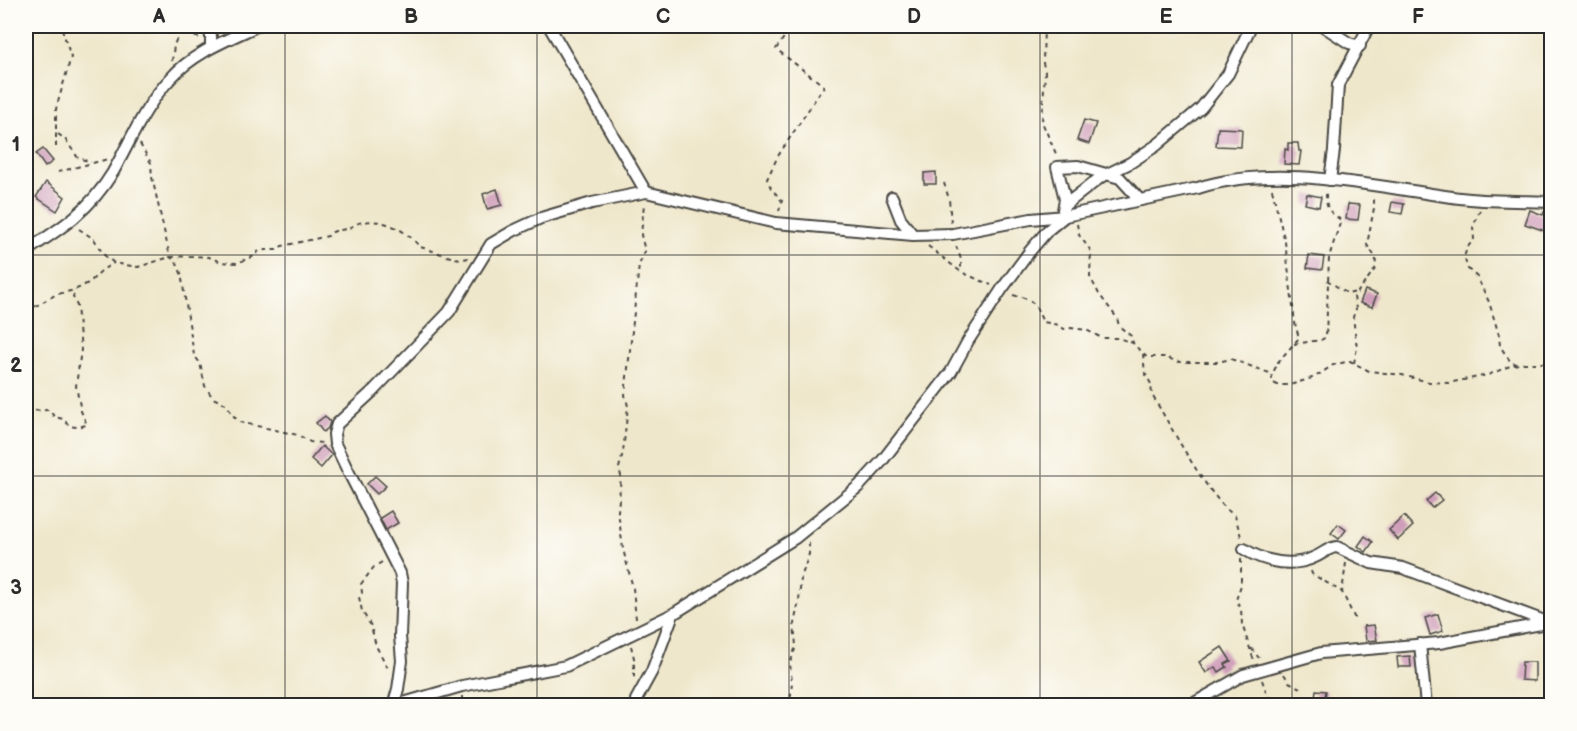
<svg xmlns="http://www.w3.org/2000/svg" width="1577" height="731" font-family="'Balsamiq Sans',sans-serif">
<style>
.building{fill:#cf9db9}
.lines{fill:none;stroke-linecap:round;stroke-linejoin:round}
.street-casing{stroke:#484743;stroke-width:14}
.path{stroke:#484743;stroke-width:2;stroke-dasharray:4.5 4.5;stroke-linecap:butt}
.street{stroke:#fff;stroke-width:10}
.grid{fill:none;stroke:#2b2b2b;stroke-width:1.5;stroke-opacity:0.55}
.neatline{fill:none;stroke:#2b2b2b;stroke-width:2}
.grid-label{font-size:20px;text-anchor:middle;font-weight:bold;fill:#2b2b2b}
</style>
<rect width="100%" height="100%" fill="#fdfcf7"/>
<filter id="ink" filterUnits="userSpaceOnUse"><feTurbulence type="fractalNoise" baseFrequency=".0167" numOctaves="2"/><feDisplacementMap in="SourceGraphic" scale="12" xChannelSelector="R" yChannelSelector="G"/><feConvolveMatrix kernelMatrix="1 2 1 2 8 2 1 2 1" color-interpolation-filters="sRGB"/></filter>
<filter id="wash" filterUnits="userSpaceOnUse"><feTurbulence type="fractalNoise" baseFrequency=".008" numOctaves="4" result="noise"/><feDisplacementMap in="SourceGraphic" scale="24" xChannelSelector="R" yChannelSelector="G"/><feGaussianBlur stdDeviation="1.35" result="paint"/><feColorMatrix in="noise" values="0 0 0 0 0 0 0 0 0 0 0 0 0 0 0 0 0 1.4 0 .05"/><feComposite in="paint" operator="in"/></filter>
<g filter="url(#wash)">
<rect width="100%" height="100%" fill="#efe7cb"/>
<g id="blocks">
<g class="building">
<polygon points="1084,120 1096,123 1089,144 1077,140"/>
<polygon points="1218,128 1242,129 1241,147 1216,146"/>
<polygon points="1288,143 1298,143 1299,151 1301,151 1299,165 1284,164 1285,149 1288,150"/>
<polygon points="43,149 53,161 45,167 36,154"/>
<polygon points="936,172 936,184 924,184 924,173"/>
<polygon points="46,182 65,197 57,211 36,197"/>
<polygon points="497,189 502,205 487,209 483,194"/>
<polygon points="1307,194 1321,197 1319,207 1305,204"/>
<polygon points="1392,202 1404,204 1402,214 1390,212"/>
<polygon points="1348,204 1360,205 1358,220 1346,219"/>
<polygon points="1530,210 1543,215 1544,212 1551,214 1548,232 1525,224"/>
<polygon points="1309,255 1324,257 1322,270 1307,268"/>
<polygon points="1365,290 1377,294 1372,307 1360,303"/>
<polygon points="325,416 330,422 328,428 323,432 316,423"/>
<polygon points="322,446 332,455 321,468 311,459"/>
<polygon points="375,476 386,486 377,494 367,484"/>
<polygon points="1435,493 1442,500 1432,508 1426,501"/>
<polygon points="391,511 398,523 386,530 380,518"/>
<polygon points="1404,516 1413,526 1398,540 1389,530"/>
<polygon points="1338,524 1346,530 1339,539 1331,533"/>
<polygon points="1365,536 1373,542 1366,552 1358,546"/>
<polygon points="1438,614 1443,631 1430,635 1425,618"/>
<polygon points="1374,625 1377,640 1366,641 1364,626"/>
<polygon points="1222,647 1231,661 1225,664 1227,667 1219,672 1215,667 1206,673 1199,662"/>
<polygon points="1410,656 1411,667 1398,667 1397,657"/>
<polygon points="1522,662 1535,662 1535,681 1521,680"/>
<polygon points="1316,690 1326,691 1324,705 1314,704"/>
</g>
</g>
</g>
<g filter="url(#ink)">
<use href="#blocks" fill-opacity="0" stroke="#484743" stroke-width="1.5"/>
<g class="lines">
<defs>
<g id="street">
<polyline points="207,26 211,36 211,47"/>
<polyline points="549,26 646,192"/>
<polyline points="1323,26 1349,43 1360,46"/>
<polyline points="1330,180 1334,150 1338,85 1369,26"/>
<polyline points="892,197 901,220 913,235"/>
<polyline points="1065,205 1101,177 1130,163 1157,145 1201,108 1228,74 1251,26"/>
<polyline points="1063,210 1065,199 1057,167 1078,166 1120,178 1140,200"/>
<path d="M26,251C62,228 90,210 113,172C131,140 145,105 171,78C193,53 227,40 257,26"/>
<path d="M1244,549C1264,562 1293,568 1315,557C1323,554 1329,547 1337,547L1371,563L1403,568L1547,622"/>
<polyline points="1420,644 1426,706"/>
<path d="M393,706L462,686L566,666L673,614L795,538L859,486L882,461L951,372L968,341L1002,289L1030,251L1048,230L1065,216L1198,188C1278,162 1379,188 1460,198C1490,202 1521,200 1552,202"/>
<polyline points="393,706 398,689 402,661 400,636 402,583 400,573 347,469 335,444 334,434 337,424 372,392 449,312 491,244 513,231 541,218 592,203 646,192 776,223 913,235 953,234 1031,219 1065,216"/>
<polyline points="636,706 636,700 652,671 673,614"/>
<polyline points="1189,706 1243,675 1321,653 1439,643 1552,622"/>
</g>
</defs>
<use href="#street" class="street-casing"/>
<g class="path">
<polyline points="1044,26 1043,63 1045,71 1042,122 1057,156"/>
<polyline points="172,61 174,45 179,33 201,38"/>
<polyline points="58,134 65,139 78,158 91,162"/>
<polyline points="140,144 151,163 152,177 170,257 176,261 181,273 194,355 200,363 205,386 213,398 226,404 232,414 239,422 298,435 310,442 323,443"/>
<polyline points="56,147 56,109 71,57 61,26"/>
<polyline points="58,172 108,159"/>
<polyline points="944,183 949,199 951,223"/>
<polyline points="1272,189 1285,242 1295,323 1299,338 1278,362 1273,373"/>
<polyline points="1480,210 1473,227 1474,239 1467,248 1464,257 1468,269 1477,277 1489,302 1499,335 1500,346 1510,361 1516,364"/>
<polyline points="779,211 782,201 771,188 767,179 778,156 824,86 776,49 792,26"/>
<polyline points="1077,224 1079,235 1091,251 1090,277 1099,294 1117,318 1119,326 1131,336 1133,343"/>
<path d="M79,229L94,239L103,254L114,263L138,267L170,257L195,256L209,257L221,262L237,263L257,255V252L265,250H276L282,246L328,236C333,229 341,231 349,228C353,226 357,223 362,222C384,218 406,230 420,247C434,250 456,262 468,258"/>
<polyline points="928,246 961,272 991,285"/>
<polyline points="956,246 961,259 961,272"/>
<polyline points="1327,280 1348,294 1356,292"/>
<path d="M1013,295L1028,299L1035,305L1043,322L1059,325L1064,329L1071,328L1086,330L1102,338H1118L1133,343L1143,354L1145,373L1151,384L1152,395C1171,426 1208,498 1235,516L1242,540"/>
<polyline points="26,308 34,307 57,294 75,290 90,282 102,270 114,263"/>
<path d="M1294,344L1321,340L1326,337L1329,257L1341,220C1327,210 1326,209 1326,191"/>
<polyline points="1143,354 1147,357 1164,357 1180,362 1217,362 1231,359 1272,374 1272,382 1277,385 1290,385 1315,377 1333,365 1350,361 1369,371 1402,375 1429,382 1448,383 1488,375 1510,366 1523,363 1552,363"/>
<polyline points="1354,363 1357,348 1353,317 1356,309 1354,297 1375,269 1376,258 1367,245 1374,208 1374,198"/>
<polyline points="26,411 50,410 54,417 64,419 69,426 77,427 87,425 81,411 76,386 81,350 77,306 73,297 75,290"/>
<polyline points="1241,559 1241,585 1236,600 1241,609 1242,624 1254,661"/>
<polyline points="382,562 374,567 361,584 362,593 359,597 362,611 371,626 376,646 389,670"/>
<polyline points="1346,563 1342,592 1356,621"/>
<polyline points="1311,571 1312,574 1342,592"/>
<polyline points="636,619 633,588 623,549 618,511 621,476 619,468 623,452 628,406 625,395 630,350 639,265 645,251 641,235 644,204"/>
<polyline points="631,646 634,658 634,679"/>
<polyline points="1251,648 1259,658"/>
<polyline points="1284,674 1289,682 1300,688"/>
<polyline points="1262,680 1268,697 1287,706"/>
<polyline points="462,696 462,706"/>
<polyline points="790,706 792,682 790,664 796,646 794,624 799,601 801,578 809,554 809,541"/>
</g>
<use href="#street" class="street"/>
</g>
</g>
<path class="grid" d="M285,26V706M537,26V706M789,26V706M1040,26V706M1292,26V706M26,255H1552M26,476H1552"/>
<rect width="1577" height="731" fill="none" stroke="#fdfcf7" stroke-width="66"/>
<rect x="33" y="33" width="1511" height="665" class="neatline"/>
<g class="grid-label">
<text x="159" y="23">A</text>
<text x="411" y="23">B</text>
<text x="663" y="23">C</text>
<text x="914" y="23">D</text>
<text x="1166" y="23">E</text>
<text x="1418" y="23">F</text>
<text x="16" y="151">1</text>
<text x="16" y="372">2</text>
<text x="16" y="594">3</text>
</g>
</svg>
